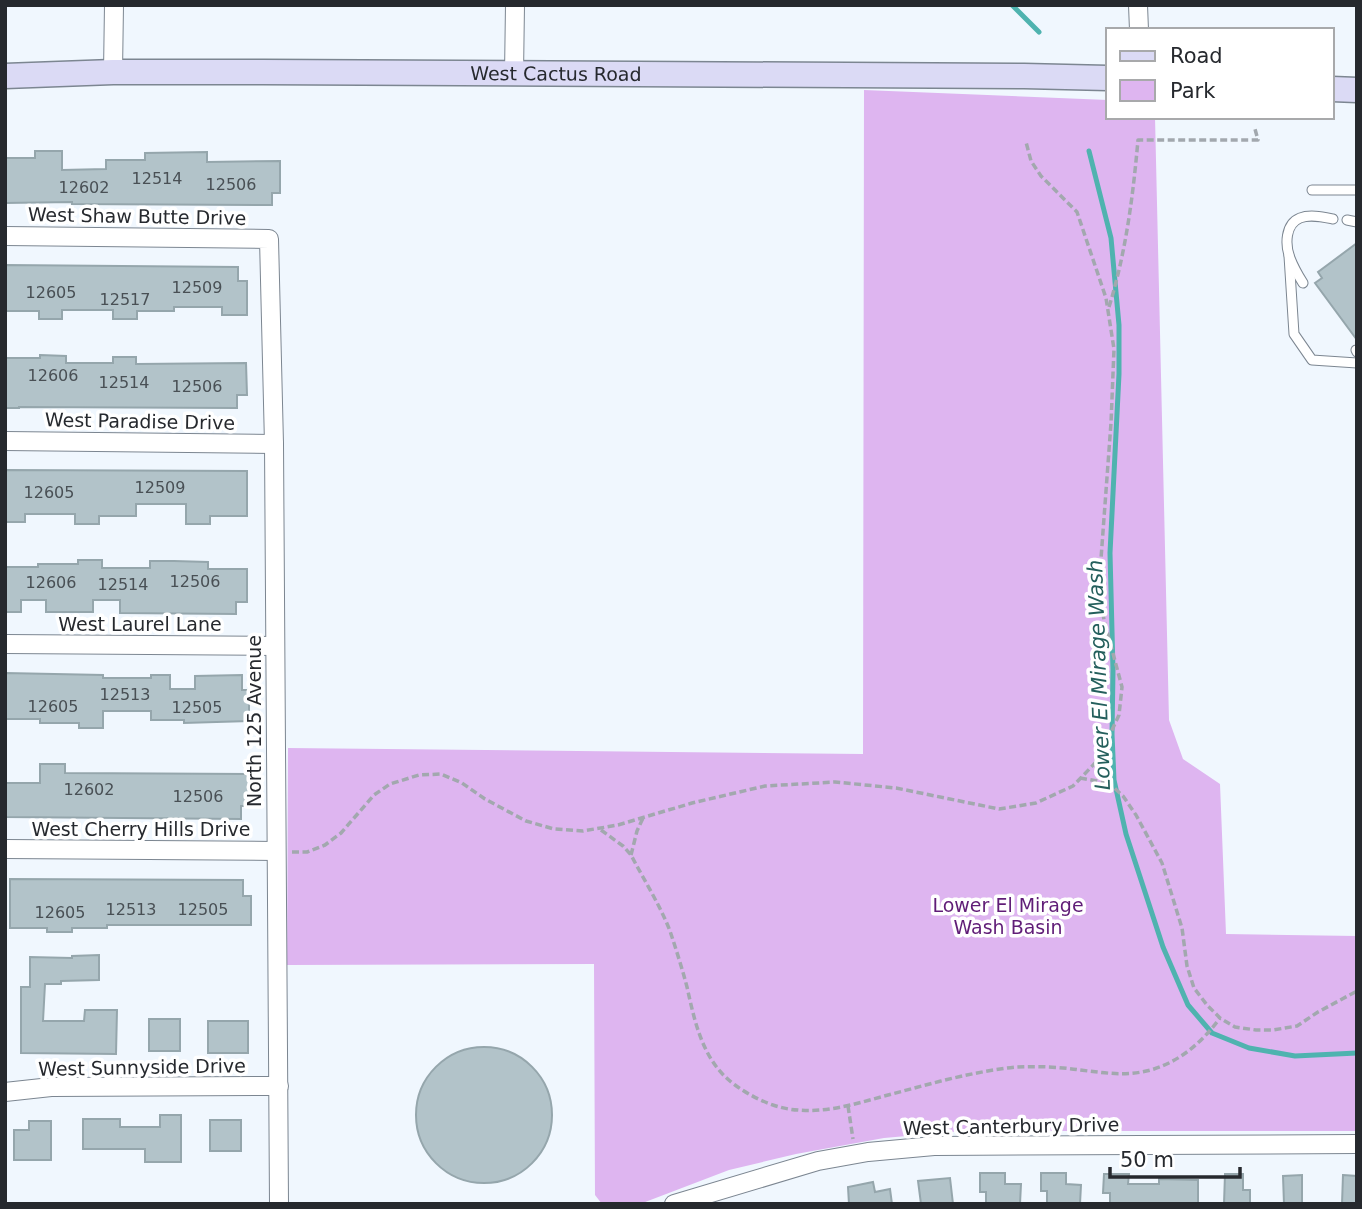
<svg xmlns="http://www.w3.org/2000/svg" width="1362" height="1209" font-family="'DejaVu Sans',sans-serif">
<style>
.green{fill:#deb5f0}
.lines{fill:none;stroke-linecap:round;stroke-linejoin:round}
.stream{stroke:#4fb3af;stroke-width:5}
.building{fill:#b2c3c9;stroke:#95a6ac;stroke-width:2}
.service-casing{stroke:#7c8691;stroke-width:11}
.minor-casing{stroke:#7c8691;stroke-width:20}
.secondary-casing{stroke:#7c8691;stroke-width:27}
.path{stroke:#a2a8ae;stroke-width:3.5;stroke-dasharray:7 3.5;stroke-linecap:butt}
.service{stroke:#fff;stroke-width:9}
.minor{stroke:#fff;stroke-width:18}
.secondary{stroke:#dbdaf5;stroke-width:24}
.labels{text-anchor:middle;stroke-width:7;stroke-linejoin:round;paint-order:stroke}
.number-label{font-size:16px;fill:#495055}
.street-label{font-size:19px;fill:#26292e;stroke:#fff}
.park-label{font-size:19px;fill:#601d77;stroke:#fff}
.water-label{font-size:21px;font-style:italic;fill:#245f5c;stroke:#fff}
</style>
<rect width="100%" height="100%" fill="#f0f7fe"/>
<polygon class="green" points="864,90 1108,100 1108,117 1155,117 1169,720 1183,759 1220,784 1226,934 1357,936 1357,1131 963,1131 884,1138 796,1154 729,1170 640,1204 602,1204 595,1195 594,964 287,965 288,748 863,754"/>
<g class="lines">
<g class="stream">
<polyline points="1012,5 1039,32"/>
<polyline points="1089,151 1111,238 1119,325 1119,374 1110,553 1113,670 1112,734 1114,780 1126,834 1163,947 1188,1005 1212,1033 1249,1048 1295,1056 1357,1053"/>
</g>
</g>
<g class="building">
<polygon points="35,151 62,151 62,170 106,169 106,160 145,160 145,153 207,152 207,162 280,161 280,193 272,193 272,205 72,204 72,202 5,203 5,158 35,158"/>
<polygon points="1357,243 1357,340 1315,283 1322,278 1318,272"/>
<polygon points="5,265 238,267 238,281 247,281 247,315 222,315 222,307 174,307 174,311 137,311 137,319 113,319 113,310 62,310 62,319 39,319 39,311 5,311"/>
<polygon points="40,355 66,356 66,363 113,363 113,357 136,357 136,364 246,363 247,395 237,395 237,408 19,407 19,408 5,408 5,358 40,358"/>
<polygon points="5,470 247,471 247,516 210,516 210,524 186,524 186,504 136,504 136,516 99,516 99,524 75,524 75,514 25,514 25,522 5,522"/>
<polygon points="78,560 102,560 102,568 150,568 150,561 174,561 208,562 208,569 247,569 247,602 236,602 236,614 120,613 120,600 93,600 93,612 46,612 46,600 21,600 21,612 5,612 5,567 38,567 38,564 78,564"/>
<polygon points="5,673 103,675 103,678 151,678 151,675 170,675 170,689 195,689 195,676 242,675 242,690 249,690 249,721 184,723 184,720 151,720 151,711 103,711 103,728 79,728 79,723 40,723 40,719 5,719"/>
<polygon points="40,764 65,764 65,773 249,774 249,806 241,806 241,819 5,817 5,783 40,783"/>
<polygon points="10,879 243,880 243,896 251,896 251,925 107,925 107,928 72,928 72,932 47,932 47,928 10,928"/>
<polygon points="99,955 99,980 61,981 61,984 45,984 43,1021 84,1021 85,1010 117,1010 116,1054 21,1053 21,987 30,987 30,957 72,958 72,956"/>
<rect x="149" y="1019" width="31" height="32"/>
<rect x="208" y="1021" width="40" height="32"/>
<circle cx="484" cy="1115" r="68"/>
<polygon points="160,1115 181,1115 181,1162 145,1162 145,1149 83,1149 83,1119 120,1119 120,1127 160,1127"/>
<rect x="210" y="1120" width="31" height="31"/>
<polygon points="29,1121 51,1121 51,1160 14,1160 14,1130 29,1130"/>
<polygon points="980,1173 1005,1173 1005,1184 1021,1184 1020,1204 986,1204 986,1192 980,1192"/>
<polygon points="1041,1173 1066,1173 1066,1184 1081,1185 1080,1204 1047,1204 1047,1191 1041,1191"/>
<polygon points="1104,1174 1129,1174 1128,1184 1159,1184 1159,1179 1198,1180 1198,1204 1110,1204 1110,1193 1103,1193"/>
<polygon points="1225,1174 1243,1174 1243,1190 1250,1190 1250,1204 1224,1204"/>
<polygon points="1302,1175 1302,1204 1284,1204 1283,1176"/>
<polygon points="1343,1175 1357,1176 1357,1204 1342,1204"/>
<polygon points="950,1178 953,1204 921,1204 918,1181"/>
<polygon points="873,1182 875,1192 890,1189 892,1204 849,1204 848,1187"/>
</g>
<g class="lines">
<defs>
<g id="service">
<polyline points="1312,190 1357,190"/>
<polyline points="1347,220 1357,222"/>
<polyline points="1289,256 1294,334 1312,360 1357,363"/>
<path d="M1303,283C1298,275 1293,266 1290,258C1285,245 1285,224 1300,218C1310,214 1323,217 1333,219"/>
<polyline points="1356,350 1357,352"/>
</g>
<g id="minor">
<polyline points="1138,5 1139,30"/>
<polyline points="113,72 114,5"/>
<polyline points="514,74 515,5"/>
<polyline points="5,236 269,239 274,444 279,1204"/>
<polyline points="5,441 274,444"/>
<polyline points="5,644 274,646"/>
<polyline points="5,849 276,851"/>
<polyline points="5,1092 51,1087 279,1086"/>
<polyline points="674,1204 818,1161 868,1152 934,1146 1357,1144"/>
</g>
<g id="secondary">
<path id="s1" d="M5,76L113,72H263L1024,76L1108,78"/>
<polyline points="1332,89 1357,90"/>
</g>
</defs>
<use href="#service" class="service-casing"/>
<use href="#minor" class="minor-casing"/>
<use href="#secondary" class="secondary-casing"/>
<g class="path">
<path d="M1109,307C1126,252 1133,196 1138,140H1258L1255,129"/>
<polyline points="1105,749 1110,784 1123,796 1136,815 1162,863 1182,928 1187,966 1194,988 1207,1005 1220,1018 1235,1027 1256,1030 1273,1030 1297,1026 1318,1012 1357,991"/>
<polyline points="1080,778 1103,782 1110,784"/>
<path d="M601,830L623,846L631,855C644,880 660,905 670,931C676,949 682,968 687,987C695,1023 703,1062 735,1085C753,1098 776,1109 798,1110C830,1113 861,1102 892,1094C933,1083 975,1071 1017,1067C1038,1066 1060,1067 1080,1070C1106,1073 1128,1077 1154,1069C1182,1060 1203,1041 1220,1018"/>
<polyline points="292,852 307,852 325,845 341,833 374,795 390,784 419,775 441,774 462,783 485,799 526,821 554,829 583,831 618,825 692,803 765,786 835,782 896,788 999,809 1036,803 1073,786 1098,760 1119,715 1122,687 1104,620 1099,586 1111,423 1114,349 1106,298 1077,212 1041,176 1031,161 1026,142"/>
<polyline points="631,855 637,831 643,818"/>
<polyline points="848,1106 853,1139"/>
</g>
<use href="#service" class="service"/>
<use href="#minor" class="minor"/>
<use href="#secondary" class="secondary"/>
</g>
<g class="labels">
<g class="number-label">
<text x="157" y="184">12514</text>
<text x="231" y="190">12506</text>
<text x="84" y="193">12602</text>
<text x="197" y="293">12509</text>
<text x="51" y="298">12605</text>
<text x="125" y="305">12517</text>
<text x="53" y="381">12606</text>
<text x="124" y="388">12514</text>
<text x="197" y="392">12506</text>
<text x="160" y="493">12509</text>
<text x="49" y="498">12605</text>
<text x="195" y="587">12506</text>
<text x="51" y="588">12606</text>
<text x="123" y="590">12514</text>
<text x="125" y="700">12513</text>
<text x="53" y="712">12605</text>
<text x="197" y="713">12505</text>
<text x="89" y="795">12602</text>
<text x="198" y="802">12506</text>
<text x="131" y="915">12513</text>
<text x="203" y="915">12505</text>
<text x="60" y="918">12605</text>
</g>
<g class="street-label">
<text dy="7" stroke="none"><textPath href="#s1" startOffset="551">West Cactus Road</textPath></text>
<text transform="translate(137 216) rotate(1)" y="7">West Shaw Butte Drive</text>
<text transform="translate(140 421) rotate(1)" y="7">West Paradise Drive</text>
<text x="140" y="631">West Laurel Lane</text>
<text transform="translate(254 721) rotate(-90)" y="7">North 125 Avenue</text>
<text x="141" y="836">West Cherry Hills Drive</text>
<text transform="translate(142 1067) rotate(-1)" y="7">West Sunnyside Drive</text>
<text transform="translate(1011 1126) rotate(-1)" y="7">West Canterbury Drive</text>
</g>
<g class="park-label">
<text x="1008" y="912">Lower El Mirage<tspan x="1008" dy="22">Wash Basin</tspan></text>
</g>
<g class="water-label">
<text transform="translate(1099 675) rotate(-92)" y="7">Lower El Mirage Wash</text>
</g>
</g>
<rect width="1362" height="1209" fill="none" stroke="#26292e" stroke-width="14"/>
<rect x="1106" y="28" width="228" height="91" fill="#ffffff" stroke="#a8a9ab" stroke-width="2"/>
<rect x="1120" y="51" width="35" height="10" fill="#dbdaf5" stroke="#a8a9ab" stroke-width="2"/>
<text x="1170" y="63" font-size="21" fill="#26292e">Road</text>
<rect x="1120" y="80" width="35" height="21" fill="#deb5f0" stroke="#a8a9ab" stroke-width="2"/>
<text x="1170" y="98" font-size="21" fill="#26292e">Park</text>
<path d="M1110 1167v10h130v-10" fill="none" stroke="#26292e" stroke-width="3.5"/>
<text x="1120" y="1167" font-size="21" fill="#26292e" stroke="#ffffff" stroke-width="5" paint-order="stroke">50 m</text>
</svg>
